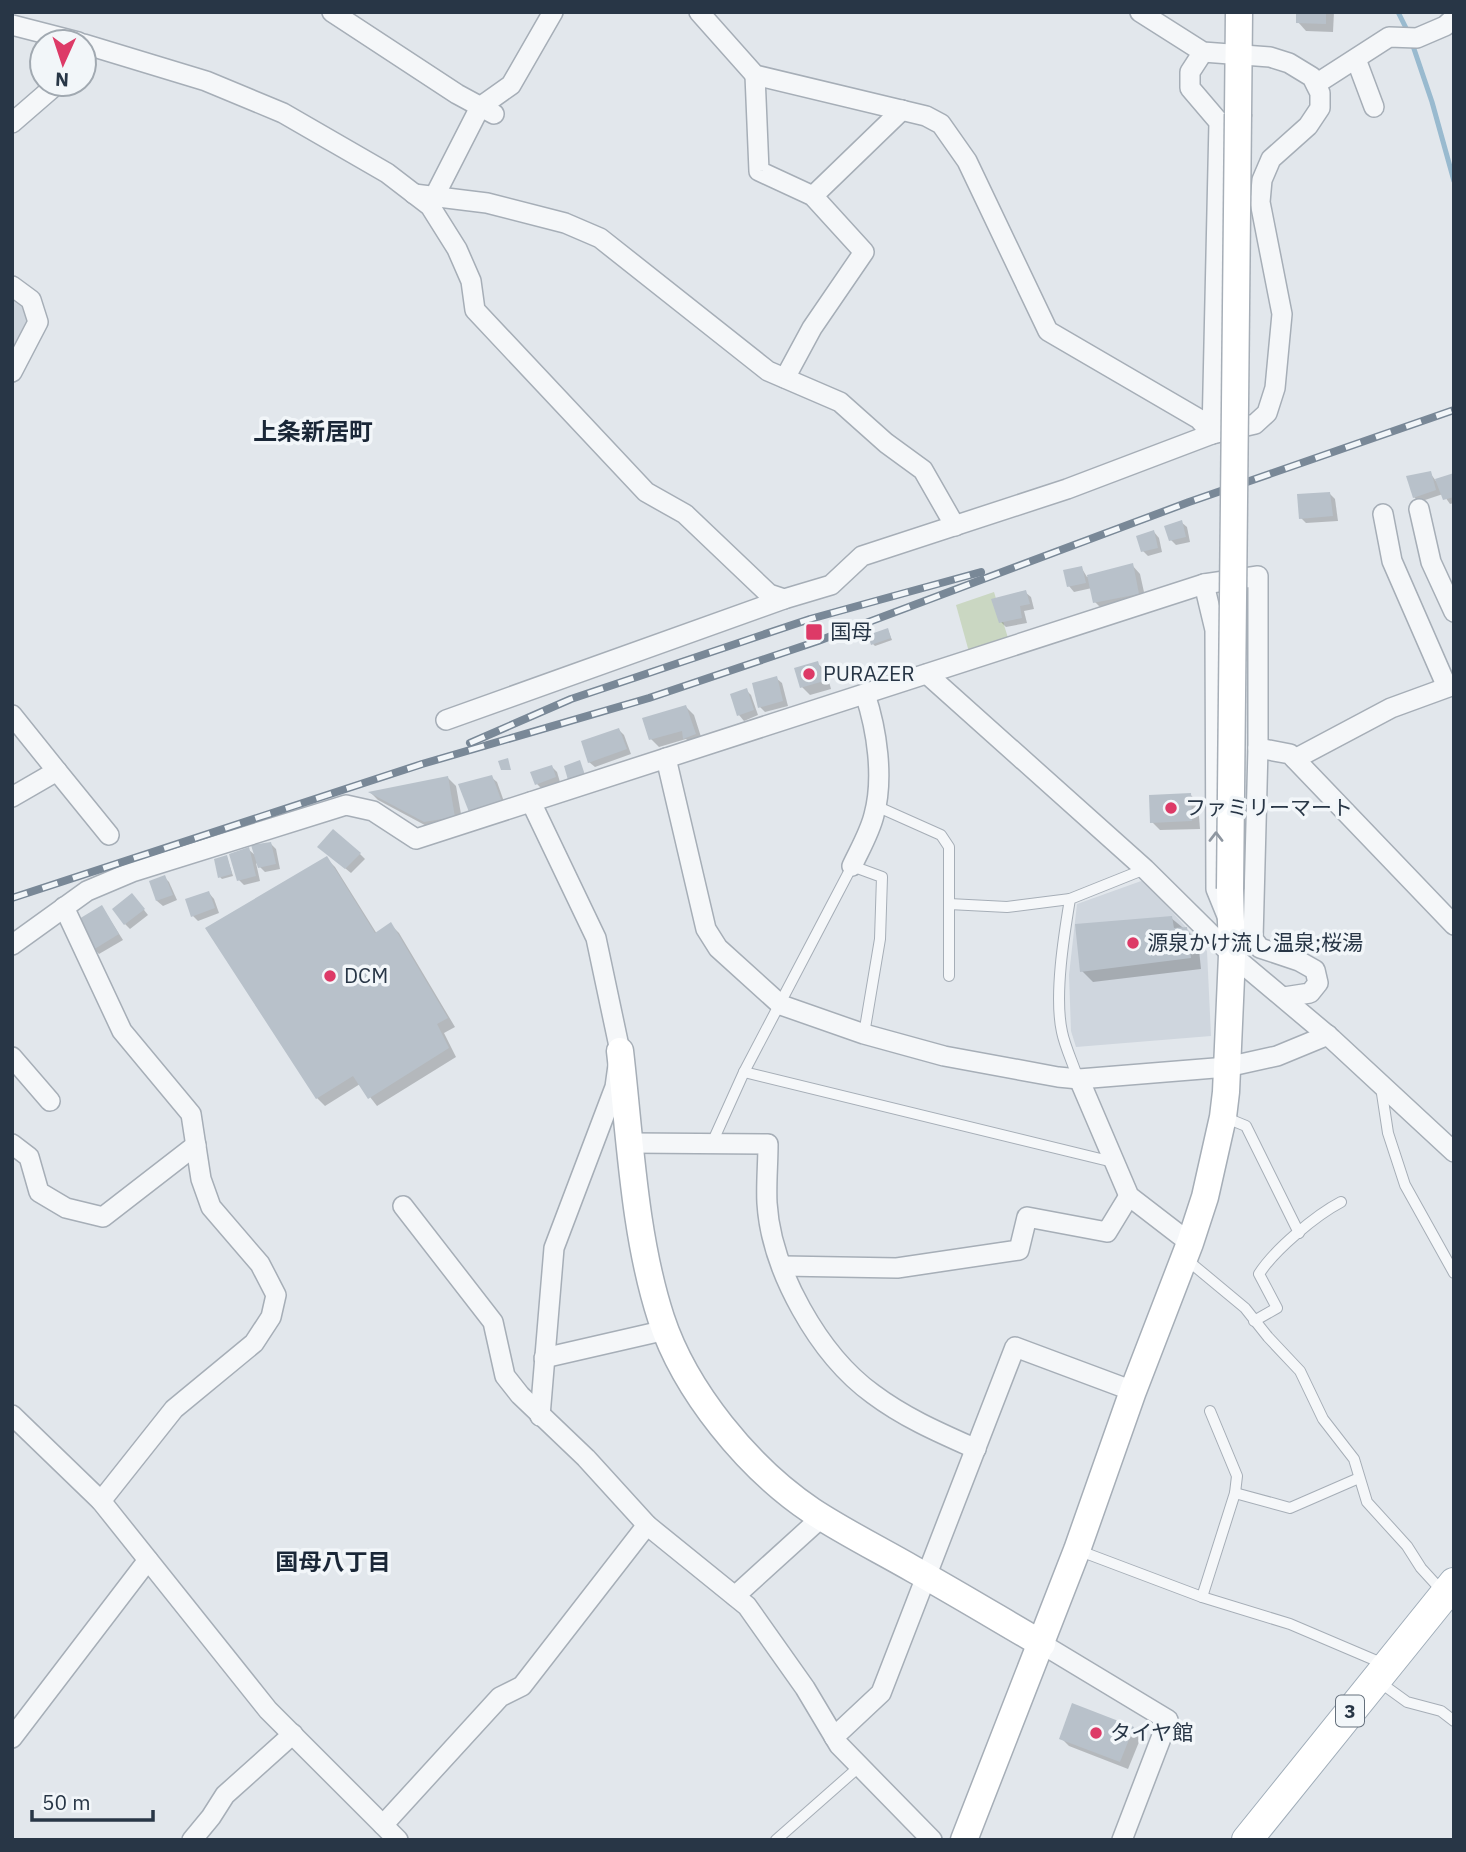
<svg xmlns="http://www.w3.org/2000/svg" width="1466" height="1852" font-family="'IBM Plex Sans','Noto Sans JP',sans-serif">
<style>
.built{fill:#cfd6de}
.green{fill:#cad7c2}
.shadow{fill:#0003}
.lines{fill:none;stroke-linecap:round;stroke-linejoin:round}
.stream{stroke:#99bacf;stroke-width:5}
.building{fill:#b8c1ca}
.lane-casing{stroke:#a6aeb7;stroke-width:12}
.street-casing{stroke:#a6aeb7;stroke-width:22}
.secondary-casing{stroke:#a6aeb7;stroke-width:29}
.primary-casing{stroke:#a0adb9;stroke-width:32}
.lane{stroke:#f5f7f9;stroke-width:10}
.street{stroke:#f5f7f9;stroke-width:19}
.secondary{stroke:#fff;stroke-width:26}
.primary{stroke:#fff;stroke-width:30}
.rail-casing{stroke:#798897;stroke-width:8}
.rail{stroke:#f2f6f9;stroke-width:5;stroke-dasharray:16;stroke-linecap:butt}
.secondary-bridge-casing{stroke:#a6aeb7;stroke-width:29;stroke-linecap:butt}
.secondary-bridge{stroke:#fff;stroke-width:26}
.oneway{stroke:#8e96a0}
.poi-dot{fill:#dd3a67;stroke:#f2f6f9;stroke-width:2.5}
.labels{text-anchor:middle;stroke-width:7;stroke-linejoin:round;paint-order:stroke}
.shield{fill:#f2f6f9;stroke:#65707c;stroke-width:2}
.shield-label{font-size:19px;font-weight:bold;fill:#283646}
.poi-label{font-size:21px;fill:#283646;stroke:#f2f6f9;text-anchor:start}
.neighbourhood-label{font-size:23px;font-weight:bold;fill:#1a2737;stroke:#f2f6f9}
.quarter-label{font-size:24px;font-weight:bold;fill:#1a2737;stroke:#f2f6f9}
</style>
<rect width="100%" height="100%" fill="#e2e7ec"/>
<g class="built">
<polygon points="12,294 28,306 30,324 12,357"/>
<polygon points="1144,880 1207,951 1211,1036 1076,1047 1071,1031 1069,975 1077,904"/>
</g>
<polygon class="green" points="994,592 1008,638 969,652 956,605"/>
<g class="shadow">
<polygon points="1298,12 1334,12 1333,32 1306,31 1298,22"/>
<polygon points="1430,473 1436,481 1454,475 1454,503 1450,504 1443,494 1419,502 1414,497"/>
<polygon points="1329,493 1335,499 1338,521 1306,523 1301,518"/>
<polygon points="1181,522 1187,527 1190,542 1176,545 1171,540"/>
<polygon points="1154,532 1159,538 1162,552 1148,556 1143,551"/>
<polygon points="1132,565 1140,574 1146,601 1103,610 1095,602 1092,588 1074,592 1069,586 1081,567 1087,577"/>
<polygon points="1025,592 1031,597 1034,609 1024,611 1027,623 1006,627 1001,622"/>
<polygon points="888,630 892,640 875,646 873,644"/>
<polygon points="817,663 826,671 831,689 810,695 802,687"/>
<polygon points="776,678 782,683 788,706 765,712 760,707"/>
<polygon points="746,690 751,695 758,715 744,721 739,715"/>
<polygon points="686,707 694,715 703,743 693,746 686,739 659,747 651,739"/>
<polygon points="619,730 624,735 631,754 595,767 589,762"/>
<polygon points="552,767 557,772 560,782 542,789 537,784"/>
<polygon points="491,777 497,782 506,807 475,817"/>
<polygon points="448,778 456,786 463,825 434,830 378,800 371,793"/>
<polygon points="1190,794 1198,803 1200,829 1160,830 1152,822"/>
<polygon points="271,844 276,849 280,869 265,872 256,863 260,881 244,885 239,880 248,849 257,857"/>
<polygon points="325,852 360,854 365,859 351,873"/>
<polygon points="227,857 233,876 222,879 220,877"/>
<polygon points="327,859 335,867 377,934 391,925 399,933 455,1027 444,1033 456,1057 377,1106 360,1084 325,1106 317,1098"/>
<polygon points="164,877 169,882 177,900 163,906 157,901 151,882"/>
<polygon points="209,893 214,899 219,913 198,921 193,916"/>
<polygon points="137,901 148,915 130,929 125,924"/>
<polygon points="102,907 123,940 99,954 94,949"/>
<polygon points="1171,918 1198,940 1201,969 1093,982 1082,971"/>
<polygon points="1133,1729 1141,1737 1128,1769 1069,1746 1061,1738"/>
</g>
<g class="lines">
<g class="stream">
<polyline points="1398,12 1409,34"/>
<polyline points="1412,43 1432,102 1454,181"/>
</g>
</g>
<g class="building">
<polygon points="1296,12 1326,12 1326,24 1296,23"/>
<polygon points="1431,471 1436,490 1413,498 1406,476"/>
<polygon points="1454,473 1454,497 1443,500 1435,479"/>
<polygon points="1330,492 1333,516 1299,519 1297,494"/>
<polygon points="1182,520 1186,537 1169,541 1164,526"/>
<polygon points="1154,530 1158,548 1141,552 1136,536"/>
<polygon points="1133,563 1139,594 1093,603 1087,575"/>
<polygon points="1082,566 1086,583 1067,587 1063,570"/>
<polygon points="1026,590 1030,604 1020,606 1022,618 999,623 991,599"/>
<polygon points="888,628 891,638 871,645 868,635"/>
<polygon points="818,661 824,681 800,688 794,668"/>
<polygon points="777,676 783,701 758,708 752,683"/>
<polygon points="747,688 754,710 737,716 730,694"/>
<polygon points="686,705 696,734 683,739 682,731 649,740 642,718"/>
<polygon points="619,728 627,749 588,763 581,741"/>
<polygon points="508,758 511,770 501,770 498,761"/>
<polygon points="580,760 585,775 568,780 564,766"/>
<polygon points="552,765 556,777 535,785 530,772"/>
<polygon points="492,775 502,802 469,812 458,784"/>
<polygon points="448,776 455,817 424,822 368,792"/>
<polygon points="1191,793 1192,821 1150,823 1149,795"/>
<polygon points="333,829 361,853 345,869 317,847"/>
<polygon points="271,842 276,864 258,868 251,845"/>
<polygon points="249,847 256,876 237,881 229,854"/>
<polygon points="227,855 232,874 218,878 214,859"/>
<polygon points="327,856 375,933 391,922 448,1018 437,1024 449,1048 368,1099 353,1076 316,1099 205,928"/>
<polygon points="165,875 173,895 156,901 149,881"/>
<polygon points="209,891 215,908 191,917 185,899"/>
<polygon points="132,893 145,909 124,925 112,909"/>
<polygon points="102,905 119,934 93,950 74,922"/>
<polygon points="1172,916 1174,928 1187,927 1191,958 1080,972 1075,924"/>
<polygon points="1072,1703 1134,1727 1120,1762 1059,1739"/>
</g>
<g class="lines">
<defs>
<g id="lane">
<polyline points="876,806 941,835 949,847 949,976"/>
<polyline points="949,904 1007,907 1070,899"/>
<polyline points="744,1072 1113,1162"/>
<path d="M1078,1079C1073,1063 1065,1047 1062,1032C1054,996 1064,935 1070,899L1145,869"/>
<polyline points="1381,1087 1388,1133 1405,1185 1454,1273"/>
<polyline points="1224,1117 1246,1126 1299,1233"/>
<polyline points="712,1143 744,1072 852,866 882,877 880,939 864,1034"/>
<polyline points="1186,1259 1245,1308 1268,1337 1300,1371 1323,1419 1354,1459 1367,1502 1407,1546 1421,1568 1442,1591"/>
<path d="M1254,1321L1277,1308L1259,1274C1274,1250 1316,1215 1341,1202"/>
<polyline points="1235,1493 1290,1508 1359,1478"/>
<polyline points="1080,1551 1202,1597 1290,1624 1384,1664"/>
<polyline points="1202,1597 1235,1493 1237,1476 1210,1411"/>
<polyline points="1378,1681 1407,1702 1441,1711 1454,1721"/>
<polyline points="776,1840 860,1766"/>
</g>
<g id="street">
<polyline points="332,12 457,94 494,114"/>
<polyline points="699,12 755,75 926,116 941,124 967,161 1048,331 1199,419 1212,434"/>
<polyline points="12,25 78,42"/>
<polyline points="84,44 206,81 283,113 387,173 430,206 457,249 471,281 475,310 646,492 685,514 769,594 784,599 831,585 862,556 1067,489 1212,434 1255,424 1267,413 1275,388 1282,314 1260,202 1262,180 1271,159 1308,126 1320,108 1320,93 1312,77 1289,63 1270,57 1203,52 1140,12"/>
<polyline points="1203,52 1190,72 1190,88 1219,122 1212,434"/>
<polyline points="1356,59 1374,107"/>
<polyline points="755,75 759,171 813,196 864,252 812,328 785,378"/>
<polyline points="1316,84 1389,37 1417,38 1445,26 1454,18"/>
<polyline points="12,123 57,84"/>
<polyline points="414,194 487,203 565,223 600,238 768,371 840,402 886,443 923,470 955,526"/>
<polyline points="813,196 902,110"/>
<polyline points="430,205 480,107 511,85 553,12"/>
<polyline points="12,286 31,300 38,322 12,372"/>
<polyline points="1419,509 1431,562 1454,612"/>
<polyline points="1383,514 1392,561 1447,687"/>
<polyline points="1204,584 1215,630 1216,889 1227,916"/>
<polyline points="927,674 1145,869 1232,955 1332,1039 1454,1152"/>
<polyline points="12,715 57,771 12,797"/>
<polyline points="446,720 784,599"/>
<polyline points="1258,748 1290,754 1454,925"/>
<polyline points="666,758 706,929 718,948 781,1005 864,1034 944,1056 1058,1077 1079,1079 1227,1067 1277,1056 1328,1035"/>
<polyline points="1295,759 1391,708 1454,685"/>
<polyline points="57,771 109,835"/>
<polyline points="531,802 596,938 620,1051 615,1087 554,1248 540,1416"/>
<path d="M852,866C860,849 870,832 874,815C884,778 877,730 865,694"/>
<polyline points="64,907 122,1031 191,1114 201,1179 211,1207 260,1264 276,1295 271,1317 254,1343 174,1409 101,1501"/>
<polyline points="12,945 87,891 132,872 346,805 373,811 416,839 1204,584 1258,576 1258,748 1253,939 1260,948 1299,961 1315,970 1318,983 1310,993 1284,997"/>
<polyline points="12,1057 50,1101"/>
<polyline points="1079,1079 1129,1196 1190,1243"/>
<path d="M631,1143L768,1144C768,1164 766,1184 767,1203C771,1270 819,1355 873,1394C905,1418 940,1433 976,1449"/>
<polyline points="12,1144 29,1157 39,1192 66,1208 103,1217 196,1145"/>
<polyline points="403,1206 493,1322 505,1376 520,1395 586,1458 647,1525 747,1606 805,1688 839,1745 932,1840"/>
<polyline points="783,1266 897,1268 1019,1250 1027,1217 1107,1232 1129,1196"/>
<polyline points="544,1358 666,1330"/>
<polyline points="12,1415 101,1501 268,1710 398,1840"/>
<polyline points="735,1596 822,1517"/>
<polyline points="1042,1644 1168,1720 1122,1840"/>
<polyline points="834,1737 881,1693 1015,1347 1133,1391"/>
<polyline points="12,1738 148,1560"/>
<polyline points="383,1825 500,1697 522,1686 647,1525"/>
<polyline points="192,1840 211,1817 225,1795 293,1734"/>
</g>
<g id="secondary">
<polyline points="1238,114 1239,12"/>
<path d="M620,1051C630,1137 634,1235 661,1318C685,1391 748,1468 812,1511C844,1532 880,1550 913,1569C956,1593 999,1619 1042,1644"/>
<polyline points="964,1840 1077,1550 1133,1391 1190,1243 1205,1197 1223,1117 1226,1092 1232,955 1230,889"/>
</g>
<polyline id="primary" points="1247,1840 1454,1583"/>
</defs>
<use href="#lane" class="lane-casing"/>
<use href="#street" class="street-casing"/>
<use href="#secondary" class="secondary-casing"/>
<use href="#primary" class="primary-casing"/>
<use href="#lane" class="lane"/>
<use href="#street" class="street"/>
<use href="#secondary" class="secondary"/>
<use href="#primary" class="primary"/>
<defs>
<g id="rail">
<polyline points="470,743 571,699 810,619 981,572"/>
<polyline points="12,898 422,764 649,698 818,641 1189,502 1454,410"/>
</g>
</defs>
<use href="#rail" class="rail-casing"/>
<use href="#rail" class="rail"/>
<defs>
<polyline id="secondary-bridge" points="1230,889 1238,114"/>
</defs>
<use href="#secondary-bridge" class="secondary-bridge-casing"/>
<use href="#secondary-bridge" class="secondary-bridge"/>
</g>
<defs><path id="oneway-chevron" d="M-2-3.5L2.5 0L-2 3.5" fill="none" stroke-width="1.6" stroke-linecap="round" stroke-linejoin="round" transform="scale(1.75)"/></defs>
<use class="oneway" href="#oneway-chevron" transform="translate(1216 837) rotate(-90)"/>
<g class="poi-dot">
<rect x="805" y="623" width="18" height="18" rx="3.5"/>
<circle cx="809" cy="674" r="7"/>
<circle cx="1171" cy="808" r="7"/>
<circle cx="1133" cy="943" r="7"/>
<circle cx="330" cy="976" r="7"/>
<circle cx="1096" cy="1733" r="7"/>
</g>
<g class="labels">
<rect class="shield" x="1336" y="1695.5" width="28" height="31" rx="5"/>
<g class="shield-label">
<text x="1350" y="1718">3</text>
</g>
<g class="poi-label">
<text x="830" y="639">国母</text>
<text x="823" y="681">PURAZER</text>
<text x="1185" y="815">ファミリーマート</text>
<text x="1147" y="950">源泉かけ流し温泉;桜湯</text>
<text x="344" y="983">DCM</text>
<text x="1110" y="1740">タイヤ館</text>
</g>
<g class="neighbourhood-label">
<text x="333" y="1570">国母八丁目</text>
</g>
<g class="quarter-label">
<text x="313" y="440">上条新居町</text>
</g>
</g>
<rect width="1466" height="1852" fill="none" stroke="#283646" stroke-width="28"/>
<g transform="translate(63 63) rotate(183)"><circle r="33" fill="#f2f6f9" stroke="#a1a9b1" stroke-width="2"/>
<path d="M0-5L12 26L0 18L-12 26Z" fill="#dd3a67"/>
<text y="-10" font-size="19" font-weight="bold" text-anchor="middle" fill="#283646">N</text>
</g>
<path d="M32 1810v10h121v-10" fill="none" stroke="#283646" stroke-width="3.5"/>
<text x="42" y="1810" font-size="21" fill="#283646" stroke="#f2f6f9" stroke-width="5" paint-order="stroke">50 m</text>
</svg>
